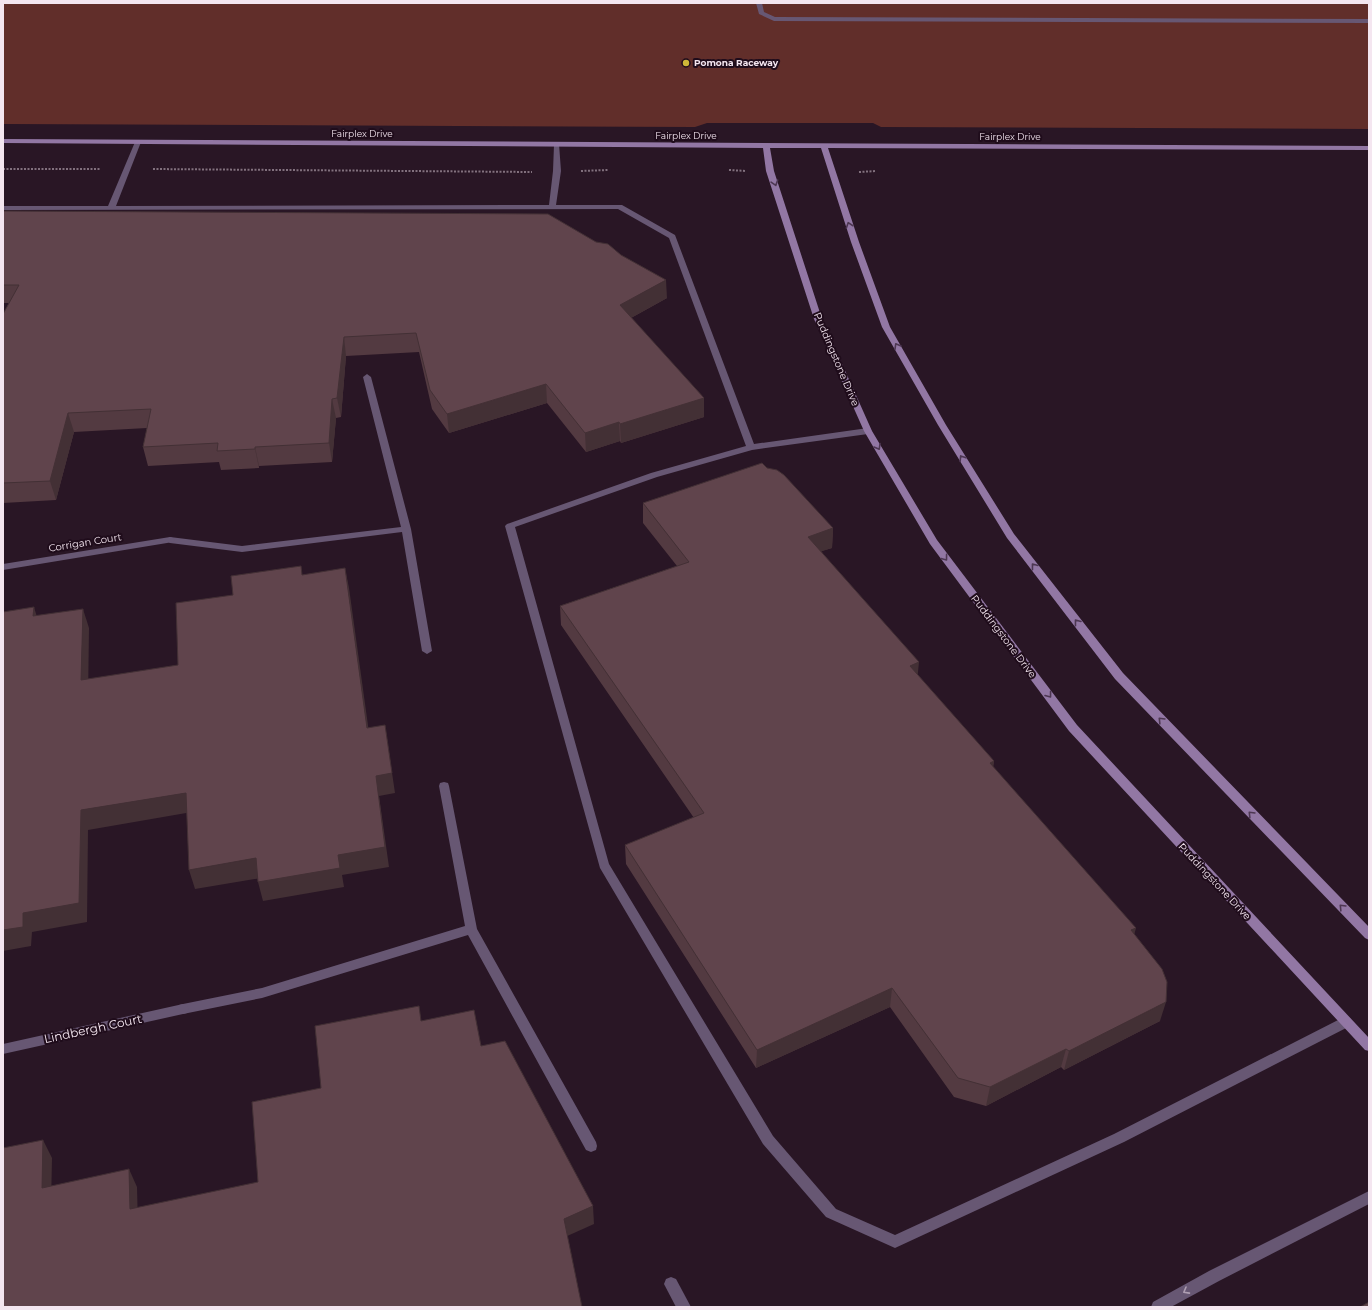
<svg xmlns="http://www.w3.org/2000/svg" width="1372" height="1310" font-family="Montserrat,sans-serif">
<style>
.green{fill:#612e2a}
.lines{fill:none;stroke-linecap:round;stroke-linejoin:round}
.path{stroke:#82717e;stroke-width:2;stroke-dasharray:2 1.5;stroke-linecap:butt}
.lane{fill:#675773;fill-rule:evenodd}
.street{fill:#675773;fill-rule:evenodd}
.secondary{fill:#9277a4;fill-rule:evenodd}
.wall{fill:#533a41}
.shaded-wall{fill:#433035}
.building{fill:#60444c;stroke:#433035}
.oneway{stroke:#4d3752}
.oneway2{stroke:#ae9eb2}
.poi-dot{fill:#ceb838;stroke:#1f0c1b;stroke-width:1.5}
.labels{text-anchor:middle;stroke-width:4;stroke-linejoin:round;paint-order:stroke}
.far-poi-label{font-size:9px;font-weight:bold;fill:#f4e6f0;stroke:#1f0c1b;text-anchor:start}
.far-street-label{font-size:9px;fill:#f4e6f0;stroke:#1f0c1b}
.street-label{font-size:10px;fill:#f4e6f0;stroke:#1f0c1b}
.near-street-label{font-size:12px;fill:#f4e6f0;stroke:#1f0c1b}
</style>
<rect width="100%" height="100%" fill="#291625"/>
<polygon class="green" points="3,3 1369,3 1369,129 881,127 873,123 707,123 695,127 3,124"/>
<g class="lines">
<g class="path">
<polyline points="3,169 100,169"/>
<polyline points="153,169 532,172"/>
<polyline points="729,170 746,171"/>
<polyline points="581,171 608,170"/>
<polyline points="859,172 876,171"/>
</g>
<g class="lane">
<polygon points="756,3 762,3 764,12 775,17 1369,19 1369,23 774,21 759,14"/>
<polygon points="138,140 141,142 116,206 549,205 553,171 554,145 559,144 561,171 556,205 622,205 675,235 754,444 868,428 872,431 868,434 752,450 657,477 515,527 609,864 773,1136 836,1209 895,1235 1114,1134 1342,1018 1346,1017 1350,1018 1352,1022 1350,1026 1124,1142 895,1248 826,1217 763,1144 600,868 505,526 507,524 651,473 746,446 669,238 618,209 3,210 3,206 108,206 135,142"/>
<polygon points="367,374 371,377 411,529 432,651 427,654 422,651 402,532 242,552 170,543 165,540 170,537 242,546 401,527 363,377"/>
<polygon points="444,782 448,783 449,786 477,929 596,1142 597,1146 596,1150 591,1152 586,1150 468,935 262,998 183,1014 179,1013 177,1009 179,1005 183,1004 262,988 465,926 439,786 440,783"/>
<polygon points="1369,1191 1369,1204 1219,1281 1171,1307 1151,1307 1153,1302 1209,1271"/>
<polygon points="671,1277 676,1279 691,1307 676,1307 664,1284 666,1279"/>
</g>
<g class="street">
<polygon points="170,537 173,538 175,540 173,542 3,570 3,564"/>
<polygon points="183,1004 187,1005 189,1009 187,1013 183,1014 3,1054 3,1044"/>
</g>
<polygon class="secondary" points="3,139 1369,146 1369,150 828,148 859,242 890,327 946,425 1014,534 1123,673 1369,927 1369,940 1365,938 1115,679 1007,538 938,425 882,327 851,242 821,148 770,148 774,171 822,319 872,431 937,540 1077,725 1369,1038 1369,1051 1365,1050 1069,731 930,544 864,431 814,319 766,171 763,148 3,143"/>
</g>
<g class="wall">
<polygon points="3,211 667,298 631,318 704,398 704,417 621,443 620,441 586,452 547,403 449,433 432,409 419,352 346,356 341,417 336,418 332,462 259,466 259,468 221,470 219,462 148,466 143,447 147,428 74,432 56,500 3,503 3,314 9,303 3,303"/>
<polygon points="767,468 833,528 832,548 821,551 917,675 994,761 993,767 1134,935 1160,1021 1064,1070 1061,1067 986,1106 954,1097 890,1007 756,1068 626,864 625,845 694,818 561,625 560,606 677,566 643,523 643,503"/>
</g>
<g class="shaded-wall">
<polygon points="666,280 667,298 620,324 620,305"/>
<polygon points="344,337 346,356 341,417 337,398"/>
<polygon points="546,384 547,403 449,433 447,414"/>
<polygon points="704,398 704,417 621,443 620,424"/>
<polygon points="332,399 336,418 332,462 329,443"/>
<polygon points="68,413 74,432 56,500 50,481"/>
<polygon points="619,422 620,441 586,452 585,433"/>
<polygon points="255,447 259,466 259,468 255,449"/>
<polygon points="833,528 832,548 807,556 808,537"/>
<polygon points="345,568 349,588 371,747 367,728"/>
<polygon points="34,607 40,627 33,616"/>
<polygon points="83,609 89,628 88,700 81,680"/>
<polygon points="919,662 917,682 910,666"/>
<polygon points="385,725 395,793 379,796 389,867 342,875 344,887 263,901 258,882 338,855 376,776"/>
<polygon points="994,761 991,781 990,763"/>
<polygon points="186,793 192,812 88,830 87,922 32,932 31,946 3,951 3,930 23,913 81,810"/>
<polygon points="256,858 261,878 195,889 189,870"/>
<polygon points="1136,928 1131,947 1131,930"/>
<polygon points="892,988 890,1007 756,1068 757,1050"/>
<polygon points="1166,1002 1160,1021 1064,1070 1069,1051"/>
<polygon points="1066,1049 1061,1067 986,1106 990,1087"/>
<polygon points="43,1140 52,1158 51,1206 42,1188"/>
<polygon points="129,1169 137,1187 138,1227 130,1209"/>
<polygon points="593,1206 594,1224 565,1237 564,1219"/>
</g>
<g class="building">
<polygon points="3,211 548,214 596,242 608,244 621,255 666,280 620,305 704,398 620,424 619,422 585,433 546,384 447,414 430,390 416,333 344,337 337,398 332,399 329,443 255,447 255,449 217,451 218,443 143,447 151,409 68,413 50,481 3,483 3,314 19,285 3,285"/>
<polygon points="762,463 767,468 777,470 784,475 833,528 808,537 919,662 910,666 994,761 990,763 1136,928 1131,930 1162,969 1167,982 1166,1002 1069,1051 1066,1049 990,1087 958,1078 892,988 757,1050 625,845 704,813 560,606 689,562 643,503"/>
<polygon points="301,566 302,575 345,568 367,728 385,725 392,773 376,776 385,847 338,855 340,868 258,882 256,858 189,870 186,793 81,810 79,903 23,913 23,927 3,930 3,612 34,607 33,616 83,609 81,680 178,665 176,603 233,595 231,576"/>
<polygon points="419,1006 421,1021 474,1010 481,1046 505,1041 593,1206 564,1219 582,1307 3,1307 3,1148 43,1140 42,1188 129,1169 130,1209 258,1182 252,1102 321,1088 315,1026"/>
<polygon points="1369,1302 1369,1307 1360,1307"/>
</g>
<defs><path id="oneway-chevron" d="M-2-3.5L2.5 0L-2 3.5" fill="none" stroke-width="1.6" stroke-linecap="round" stroke-linejoin="round"/></defs>
<g class="oneway">
<use href="#oneway-chevron" transform="translate(775 183) rotate(72)"/>
<use href="#oneway-chevron" transform="translate(849 225) rotate(-109)"/>
<use href="#oneway-chevron" transform="translate(897 346) rotate(-120)"/>
<use href="#oneway-chevron" transform="translate(878 447) rotate(60)"/>
<use href="#oneway-chevron" transform="translate(962 458) rotate(-122)"/>
<use href="#oneway-chevron" transform="translate(945 558) rotate(53)"/>
<use href="#oneway-chevron" transform="translate(1034 566) rotate(-128)"/>
<use href="#oneway-chevron" transform="translate(1077 622) rotate(-128)"/>
<use href="#oneway-chevron" transform="translate(1049 695) rotate(53)"/>
<use href="#oneway-chevron" transform="translate(1161 720) rotate(-134)"/>
<use href="#oneway-chevron" transform="translate(1251 814) rotate(-134)"/>
<use href="#oneway-chevron" transform="translate(1342 907) rotate(-134)"/>
</g>
<use class="oneway2" href="#oneway-chevron" transform="translate(1186 1291) rotate(151)"/>
<circle class="poi-dot" cx="686" cy="63" r="4"/>
<g class="labels">
<g class="far-poi-label">
<text x="694" y="66">Pomona Raceway</text>
</g>
<g class="far-street-label">
<text x="362" y="137">Fairplex Drive</text>
<text x="686" y="139">Fairplex Drive</text>
<text x="1010" y="140">Fairplex Drive</text>
</g>
<g class="street-label">
<text transform="translate(837 359) rotate(67)" y="4">Puddingstone Drive</text>
<text transform="translate(85 542) rotate(-9)" y="4">Corrigan Court</text>
<text transform="translate(1004 636) rotate(53)" y="4">Puddingstone Drive</text>
<text transform="translate(1215 881) rotate(47)" y="4">Puddingstone Drive</text>
</g>
<g class="near-street-label">
<text transform="translate(93 1029) rotate(-12)" y="4">Lindbergh Court</text>
</g>
</g>
<rect width="1372" height="1310" fill="none" stroke="#f4e6f0" stroke-width="8"/>
</svg>
